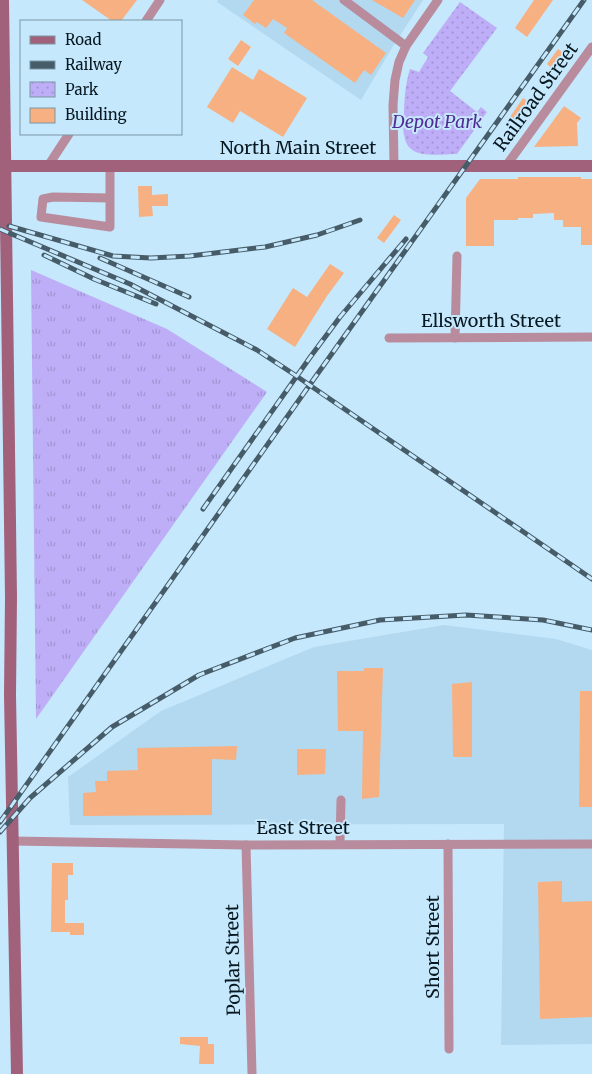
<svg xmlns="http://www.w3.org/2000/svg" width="592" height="1074" font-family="Merriweather,serif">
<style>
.built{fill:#b2d9f0}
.grass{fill:url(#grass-tufts)}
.park{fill:url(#park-dots)}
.building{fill:#f7b081}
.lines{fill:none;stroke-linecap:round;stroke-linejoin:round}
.street{stroke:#b88c9d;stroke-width:9}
.secondary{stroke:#a1617b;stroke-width:12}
.rail-casing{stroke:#465c68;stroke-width:5}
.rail{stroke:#c6e8fc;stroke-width:3;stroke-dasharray:9;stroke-linecap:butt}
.labels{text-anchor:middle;stroke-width:4;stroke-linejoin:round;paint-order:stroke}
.street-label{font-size:18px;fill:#081821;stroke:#c6e8fc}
.park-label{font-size:18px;font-style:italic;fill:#512c94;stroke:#c6e8fc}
</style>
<defs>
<pattern id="grass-tufts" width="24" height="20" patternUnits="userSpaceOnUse" patternTransform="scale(1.25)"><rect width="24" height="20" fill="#beadf7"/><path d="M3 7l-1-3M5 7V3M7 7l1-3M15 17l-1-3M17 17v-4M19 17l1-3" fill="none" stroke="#a294d3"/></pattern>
<pattern id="park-dots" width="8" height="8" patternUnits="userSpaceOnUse" patternTransform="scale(1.25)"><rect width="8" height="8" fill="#beadf7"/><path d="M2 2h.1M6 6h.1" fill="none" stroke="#a294d3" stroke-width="1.8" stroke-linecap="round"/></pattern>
</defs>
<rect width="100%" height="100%" fill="#c6e8fc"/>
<g class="built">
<polygon points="218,0 423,0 392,48 361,100 217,2"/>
<polygon points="444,625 556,639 592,650 592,1044 501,1045 504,824 70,825 68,777 161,711 314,647"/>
</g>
<polygon class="grass" points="31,270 167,329 267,392 36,719"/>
<path class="park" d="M460,2L497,28L450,91L477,112L481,107L487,112L457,154C446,154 423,157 414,151C410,149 406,144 405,139C403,133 403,126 404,119C404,102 405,85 410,69L419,72L428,57L423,53Z"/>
<g class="building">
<polygon points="82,0 137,0 121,21 112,21"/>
<polygon points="254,0 312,0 386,53 371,75 364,70 355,83 284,33 287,28 273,19 266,28 257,22 255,24 243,15"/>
<polygon points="372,0 415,0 403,18"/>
<polygon points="534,0 553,0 527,37 515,28"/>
<polygon points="241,40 251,47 238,66 228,59"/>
<polygon points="558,49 565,54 554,70 547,64"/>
<polygon points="232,67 253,80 259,69 307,98 283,137 240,111 233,123 207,107"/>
<polygon points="523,98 530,103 517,122 510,117"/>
<polygon points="564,106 581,118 577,123 578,146 534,147"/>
<polygon points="518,177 581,177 581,179 592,179 592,245 581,245 581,227 563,227 563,220 554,220 554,213 533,214 533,218 518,218 518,220 494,220 494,246 466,246 466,198 480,179 518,179"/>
<polygon points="138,186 152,186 152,195 168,194 168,206 152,206 153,216 139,217"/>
<polygon points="394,215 401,220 384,243 377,238"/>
<polygon points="330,264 344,273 327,296 295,347 267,329 293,288 307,297"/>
<polygon points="364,668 383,668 379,797 362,799 363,731 338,731 337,671 364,671"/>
<polygon points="472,682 472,757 453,757 452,684"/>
<polygon points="580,691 592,691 592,807 579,807"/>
<polygon points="237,746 236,760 212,759 212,815 83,816 83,793 96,792 95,781 107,781 107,771 138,770 137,748"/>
<polygon points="297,749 326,749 325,774 297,775"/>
<polygon points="52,863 73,863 73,875 68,875 68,900 65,900 65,923 84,923 84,935 70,935 70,932 51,932"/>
<polygon points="562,881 562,902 592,901 592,1017 540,1019 538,882"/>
<polygon points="180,1037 208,1037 208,1044 214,1044 214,1064 199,1064 200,1046 180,1044"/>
</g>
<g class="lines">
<g class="street">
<polyline points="344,0 406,46"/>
<polyline points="146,21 160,0"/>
<polyline points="48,166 69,134"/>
<polyline points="110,166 110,227 41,217 43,199 53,197 110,198"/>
<polyline points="394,166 393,105 395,80 399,62 406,46 438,0"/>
<polyline points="506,166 592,47"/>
<polyline points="389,338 592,337"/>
<polyline points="455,338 457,256"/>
<polyline points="13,841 246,845 592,844"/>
<polyline points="340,844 341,800"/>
<polyline points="448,844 449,1049"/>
<polyline points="246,845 252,1074"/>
</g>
<g class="secondary">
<polyline points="3,0 11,597 10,695 17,1074"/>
<polyline points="0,166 592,166"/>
</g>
<defs>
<g id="rail">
<polyline points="9,226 113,256 151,258 190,256 265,247 317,235 360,220"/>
<polyline points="0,229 130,284 257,350 292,373 592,579"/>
<polyline points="44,255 94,279 156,304"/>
<polyline points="100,258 189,297"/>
<polyline points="203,509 311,356 340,317 406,239"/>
<polyline points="0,822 316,376 584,0"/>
<polyline points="0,832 30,798 112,727 199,675 295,638 380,620 466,615 543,620 592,630"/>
</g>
</defs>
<use href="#rail" class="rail-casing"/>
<use href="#rail" class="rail"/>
</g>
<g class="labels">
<g class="street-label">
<text transform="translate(536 97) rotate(-54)" y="6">Railroad Street</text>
<text x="298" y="154">North Main Street</text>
<text x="491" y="327">Ellsworth Street</text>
<text x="303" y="834">East Street</text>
<text transform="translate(433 947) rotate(-90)" y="6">Short Street</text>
<text transform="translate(233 960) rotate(-91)" y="6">Poplar Street</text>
</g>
<g class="park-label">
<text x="437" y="128">Depot Park</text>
</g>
</g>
<rect x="20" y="20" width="162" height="115" fill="#c6e8fc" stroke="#7a95a4"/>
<rect x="30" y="36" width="25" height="8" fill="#a1617b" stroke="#7a95a4"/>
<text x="65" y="45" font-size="15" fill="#081821">Road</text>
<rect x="30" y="61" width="25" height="8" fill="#465c68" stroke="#7a95a4"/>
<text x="65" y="70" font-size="15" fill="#081821">Railway</text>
<rect x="30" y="82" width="25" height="15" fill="url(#park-dots)" stroke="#7a95a4"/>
<text x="65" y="95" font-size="15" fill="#081821">Park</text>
<rect x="30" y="108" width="25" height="15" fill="#f7b081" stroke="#7a95a4"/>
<text x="65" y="120" font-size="15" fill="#081821">Building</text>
</svg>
